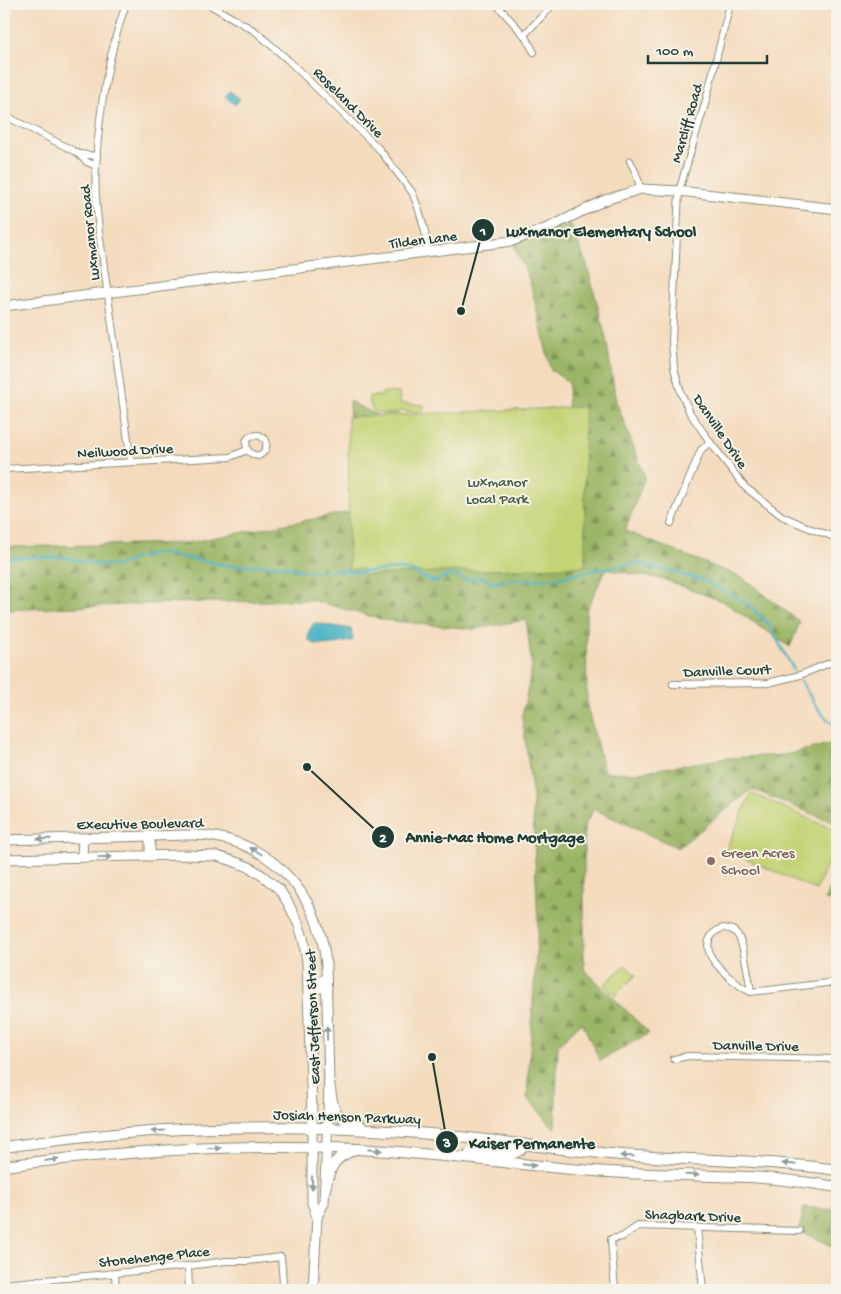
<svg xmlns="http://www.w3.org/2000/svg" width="841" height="1294" font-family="'Gochi Hand',sans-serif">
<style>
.forest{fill:url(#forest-firs);stroke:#5d794d}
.park{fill:#c4d375;stroke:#728854}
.water{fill:#47b2c4;stroke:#33787c}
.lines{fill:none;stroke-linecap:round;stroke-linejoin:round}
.stream{stroke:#47b2c4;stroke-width:2.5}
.minor-casing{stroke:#8a8c79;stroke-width:8}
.tertiary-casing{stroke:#8a8c79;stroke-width:11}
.primary-casing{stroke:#8a8c79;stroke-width:12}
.minor{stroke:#fff;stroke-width:6}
.tertiary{stroke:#fff;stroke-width:9}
.primary{stroke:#fff;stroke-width:10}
.oneway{fill:#8f9e9a}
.education-dot{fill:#8d6e63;stroke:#f7f3e8;stroke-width:2}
.labels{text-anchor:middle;stroke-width:4;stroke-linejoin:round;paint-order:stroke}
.street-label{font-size:15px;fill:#1f3d34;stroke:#f7f3e8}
.park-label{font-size:15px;fill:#405b41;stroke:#f7f3e8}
.education-label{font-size:15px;fill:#785e54;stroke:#f7f3e8;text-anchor:start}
.leader{fill:none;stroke:#1f3d34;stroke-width:2}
.callout-dot{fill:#1f3d34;stroke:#f7f3e8;stroke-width:2}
.mark-label{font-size:15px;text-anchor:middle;font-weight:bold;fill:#fff}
.callout-label{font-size:16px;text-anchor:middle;font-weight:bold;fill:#1f3d34;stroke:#f7f3e8;stroke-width:4;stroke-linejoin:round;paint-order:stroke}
</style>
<defs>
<pattern id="forest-firs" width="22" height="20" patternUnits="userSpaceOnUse" patternTransform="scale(1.25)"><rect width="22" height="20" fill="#9bb566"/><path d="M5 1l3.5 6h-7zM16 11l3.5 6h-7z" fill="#7e9455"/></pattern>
</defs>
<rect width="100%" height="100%" fill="#f7f3e8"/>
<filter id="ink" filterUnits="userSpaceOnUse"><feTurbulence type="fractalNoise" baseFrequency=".02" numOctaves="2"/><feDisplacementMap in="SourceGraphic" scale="10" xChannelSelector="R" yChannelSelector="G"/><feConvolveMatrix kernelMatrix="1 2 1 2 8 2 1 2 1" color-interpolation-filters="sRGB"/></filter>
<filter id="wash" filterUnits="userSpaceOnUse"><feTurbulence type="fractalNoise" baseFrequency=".0096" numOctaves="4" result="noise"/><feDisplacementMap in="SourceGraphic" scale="20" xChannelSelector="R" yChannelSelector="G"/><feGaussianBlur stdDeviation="1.12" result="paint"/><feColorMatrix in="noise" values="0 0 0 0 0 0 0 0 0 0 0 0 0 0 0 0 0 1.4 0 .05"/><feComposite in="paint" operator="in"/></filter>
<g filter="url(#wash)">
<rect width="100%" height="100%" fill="#f4dbbe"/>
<g class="forest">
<polygon points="568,218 587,265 606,338 616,401 645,477 625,531 743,578 800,622 790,647 724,602 666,580 606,569 586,611 587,706 604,772 634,773 726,758 785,755 837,742 837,824 752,789 678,848 594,809 584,826 584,969 649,1033 600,1061 582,1022 558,1045 555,1129 527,1098 538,924 532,791 522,716 532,668 526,620 473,629 384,620 312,600 169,603 4,610 4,547 186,543 355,511 349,401 382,418 566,420 569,383 551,370 530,281 512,241"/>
<polygon points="837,868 837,901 825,900"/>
<polygon points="804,1207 837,1210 837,1248 799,1231"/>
</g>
<g class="park">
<polygon points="383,392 399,393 400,403 424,405 423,412 400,411 397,413 383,414 373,411 369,401 369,396 381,396"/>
<polygon points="584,407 585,566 363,575 363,569 349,569 348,417"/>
<polygon points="751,793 837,831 837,842 816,890 726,850"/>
<polygon points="625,965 636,975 615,996 604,985"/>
</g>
<g class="water">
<polygon points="230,91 240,99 235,105 225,96"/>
<path d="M314,623L351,629L353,640L351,641C338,643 319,649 308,640L309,631Z"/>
</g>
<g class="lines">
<g class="stream">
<path d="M4,558L62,557L100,565L118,566L133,559L160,553L230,566L260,565L285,566L305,571L338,570L358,572L398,569L413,571L422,577L435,582C449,574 452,572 466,580L483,577L491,583L517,579L538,580L559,578L573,574L638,563L670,571L705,581L748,604L769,625L794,670"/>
<path d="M801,681C811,698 820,716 837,727"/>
</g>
</g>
</g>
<g filter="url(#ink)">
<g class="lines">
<defs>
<g id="minor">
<path d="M126,4C108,55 99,111 96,165C94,187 97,209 99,231L131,462"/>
<polyline points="208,4 255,31 288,60 379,149 412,192 418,207 425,231 427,253"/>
<polyline points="496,4 524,35 534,52"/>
<polyline points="730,4 705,104 679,191 672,341 674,368 681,393 690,413 710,442 745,487 782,516 809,528 837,538"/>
<polyline points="524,35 548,10 552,4"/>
<polyline points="4,115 76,152 87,162 96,166"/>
<polyline points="79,154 97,156"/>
<polyline points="630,161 635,171 641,189"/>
<path d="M259,435L266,440C267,448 266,452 258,456L252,454L247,450L246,441L250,436Z"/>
<polyline points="4,469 230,457 247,450"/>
<polyline points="671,523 701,450 710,442"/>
<polyline points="673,684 768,683 800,675 837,660"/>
<path d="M751,992C749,980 744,942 737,934C733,929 729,929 723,928C720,929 715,931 713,934C699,950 718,967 729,977C737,983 742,989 751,992L827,983H837"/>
<polyline points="674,1059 688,1056 837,1059"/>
<polyline points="697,1228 703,1290"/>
<polyline points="188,1266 189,1290"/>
<polyline points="115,1273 116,1290"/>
<polyline points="38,1280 38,1290"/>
<polyline points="4,1284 188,1266 226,1261 248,1261 281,1257 283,1283"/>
<polyline points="615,1290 611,1239 622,1237 638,1226 799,1231"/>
<polyline points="831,1290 837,1278"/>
</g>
<g id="tertiary">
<polyline points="4,306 512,241 550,227 605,200 641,189 679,191 837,209"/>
<polyline points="150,836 150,856"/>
<path d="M4,840L188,835C264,833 320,890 326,965L329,1082L328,1119L324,1203L317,1217"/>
<polyline points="82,857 83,838"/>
<polyline points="4,859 183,855 217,856 233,861 249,867 263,876 279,889 288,903 298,923 303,938 307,961 312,1114 312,1203 317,1217 313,1290"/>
<polyline points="326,978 308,988 327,988"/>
</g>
<g id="primary">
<path d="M329,1082C333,1110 331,1117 361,1126"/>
<path d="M4,1147C63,1139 124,1132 184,1129C258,1126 332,1127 406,1132C475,1137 543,1148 611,1154C686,1161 762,1159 837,1170"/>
<polyline points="470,1153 514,1153 520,1150 524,1145"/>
<path d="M4,1166C113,1152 224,1144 335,1148C422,1151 508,1164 594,1171C646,1175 698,1175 750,1177C779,1179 808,1182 837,1187"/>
<path d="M325,1189C330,1168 332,1159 353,1150"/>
</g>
</defs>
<use href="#minor" class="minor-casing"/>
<use href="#tertiary" class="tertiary-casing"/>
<use href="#primary" class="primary-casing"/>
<use href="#minor" class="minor"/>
<use href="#tertiary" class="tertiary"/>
<use href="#primary" class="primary"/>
</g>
<defs><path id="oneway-solid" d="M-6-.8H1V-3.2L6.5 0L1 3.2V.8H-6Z" transform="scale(1.25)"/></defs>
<g class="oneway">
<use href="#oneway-solid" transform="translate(44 839) rotate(178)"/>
<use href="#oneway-solid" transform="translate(256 851) rotate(-150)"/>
<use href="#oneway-solid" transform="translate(105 857) rotate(-1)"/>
<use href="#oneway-solid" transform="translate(327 1033) rotate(-92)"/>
<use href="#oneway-solid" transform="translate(158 1131) rotate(176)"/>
<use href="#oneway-solid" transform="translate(214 1148) rotate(-2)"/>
<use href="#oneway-solid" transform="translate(375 1150) rotate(3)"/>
<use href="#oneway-solid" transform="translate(627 1156) rotate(-176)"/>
<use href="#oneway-solid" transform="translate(52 1160) rotate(-7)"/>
<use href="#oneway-solid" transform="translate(789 1164) rotate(-174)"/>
<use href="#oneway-solid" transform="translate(529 1165) rotate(6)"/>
<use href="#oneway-solid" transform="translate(692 1175) rotate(2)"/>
<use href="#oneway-solid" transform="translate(312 1183) rotate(90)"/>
</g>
</g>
<circle class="education-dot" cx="711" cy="861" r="5"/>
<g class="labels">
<g class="street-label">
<text transform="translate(349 102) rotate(45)" y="5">Roseland Drive</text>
<text transform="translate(686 123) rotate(-74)" y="5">Marcliff Road</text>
<text transform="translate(89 233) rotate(-96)" y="5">Luxmanor Road</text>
<text transform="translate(423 239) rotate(-7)" y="5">Tilden Lane</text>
<text transform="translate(721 431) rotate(56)" y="5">Danville Drive</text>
<text transform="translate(125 450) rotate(-3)" y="5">Neilwood Drive</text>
<text transform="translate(727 670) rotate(-2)" y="5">Danville Court</text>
<text transform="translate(140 823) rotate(-1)" y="5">Executive Boulevard</text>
<text transform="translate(312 1017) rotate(-92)" y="5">East Jefferson Street</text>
<text transform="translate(756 1045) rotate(1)" y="5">Danville Drive</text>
<text transform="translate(347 1116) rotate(2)" y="5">Josiah Henson Parkway</text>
<text transform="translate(693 1215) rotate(2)" y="5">Shagbark Drive</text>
<text transform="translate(154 1256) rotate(-6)" y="5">Stonehenge Place</text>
</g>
<g class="park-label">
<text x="497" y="486">Luxmanor<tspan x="497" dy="17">Local Park</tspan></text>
</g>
<g class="education-label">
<text x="721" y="857">Green Acres<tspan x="721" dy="17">School</tspan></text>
</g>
</g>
<path class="leader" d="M461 311L483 230M307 767L383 837M432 1057L447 1142"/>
<g class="callout-dot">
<circle cx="461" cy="311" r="5"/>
<circle cx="307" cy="767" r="5"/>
<circle cx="432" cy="1057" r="5"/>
<circle cx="483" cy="230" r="12"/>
<circle cx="383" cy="837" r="12"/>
<circle cx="447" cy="1142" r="12"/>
</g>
<g class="mark-label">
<text x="483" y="235">1</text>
<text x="383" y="842">2</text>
<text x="447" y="1147">3</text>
</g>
<g class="callout-label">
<text x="601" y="236">Luxmanor Elementary School</text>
<text x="495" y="842">Annie-Mac Home Mortgage</text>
<text x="532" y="1148">Kaiser Permanente</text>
</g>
<rect width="841" height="1294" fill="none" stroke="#f7f3e8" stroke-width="20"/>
<path d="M648 55v8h119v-8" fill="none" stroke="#1f3d34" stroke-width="2.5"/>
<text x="656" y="55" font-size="15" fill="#1f3d34" stroke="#f7f3e8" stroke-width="4" paint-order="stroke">100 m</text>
</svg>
